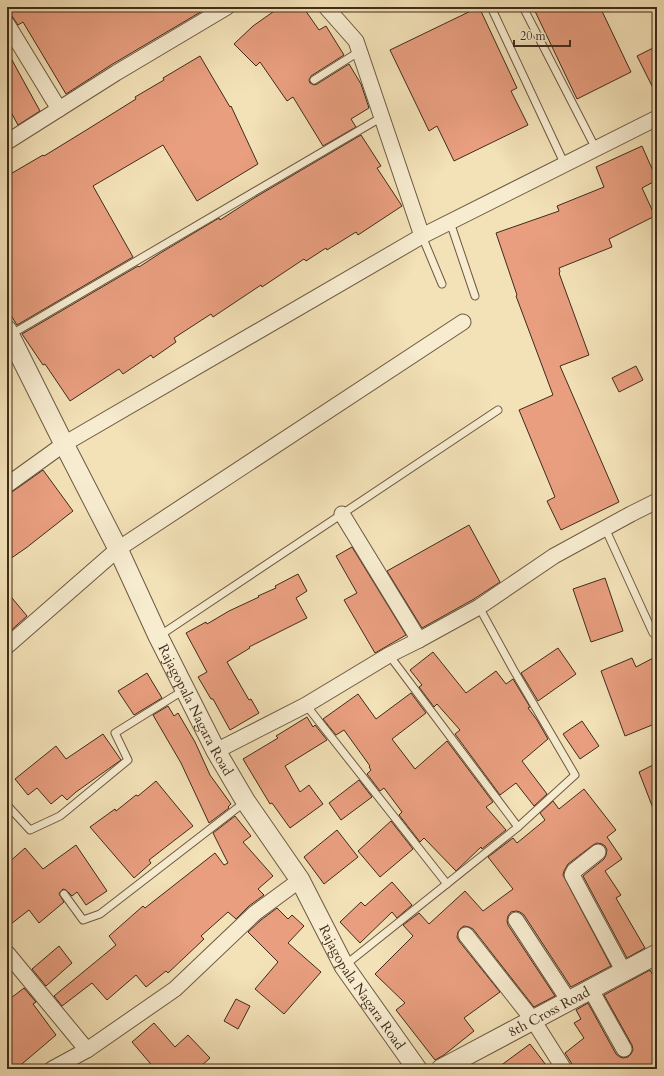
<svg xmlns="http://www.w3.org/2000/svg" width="664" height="1076" font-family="Cardo,serif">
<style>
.building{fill:#e89e7f;stroke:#402c1b}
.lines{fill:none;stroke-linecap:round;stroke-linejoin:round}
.service-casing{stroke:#6d5942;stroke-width:9}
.minor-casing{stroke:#6d5942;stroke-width:17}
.tertiary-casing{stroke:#6d5942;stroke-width:21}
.service{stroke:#f7ecd0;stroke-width:7}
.minor{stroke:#f7ecd0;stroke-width:15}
.tertiary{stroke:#f7ecd0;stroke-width:19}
.labels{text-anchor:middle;stroke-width:3.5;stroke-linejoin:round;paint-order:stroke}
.street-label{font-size:14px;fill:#402c1b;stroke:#f7ecd0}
</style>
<rect width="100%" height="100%" fill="#f3e1b7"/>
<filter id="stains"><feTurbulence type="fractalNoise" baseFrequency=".005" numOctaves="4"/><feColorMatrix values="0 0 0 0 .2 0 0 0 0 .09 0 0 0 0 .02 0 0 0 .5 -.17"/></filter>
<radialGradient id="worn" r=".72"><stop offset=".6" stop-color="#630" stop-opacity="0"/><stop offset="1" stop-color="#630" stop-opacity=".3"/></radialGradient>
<g class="building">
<polygon points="7,7 209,7 111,65 66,94 23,22 18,25 12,16 7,15"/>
<polygon points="280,7 303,7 319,30 326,26 344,55 311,76 309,80 310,83 314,85 317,84 349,64 361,84 369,108 351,119 356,127 323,146 293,97 287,101 260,62 256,66 234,44 253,26"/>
<polygon points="479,7 517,88 511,91 528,125 454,161 437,126 429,131 390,50"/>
<polygon points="533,7 600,7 631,72 577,99"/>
<polygon points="657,46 657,96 637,56"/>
<polygon points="7,51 40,111 18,125 7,105"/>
<polygon points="200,56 230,107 231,106 258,164 197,201 163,145 93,186 133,257 17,325 7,309 7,176 43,155 44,156 88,129 136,99 135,97 164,80 163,78"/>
<polygon points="361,135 381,166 377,168 402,206 358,235 356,232 327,250 326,248 306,261 304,259 262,287 261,285 213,317 211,314 174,338 176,342 153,358 151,355 123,374 119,369 70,401 45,364 43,365 22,334 138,266 139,267 162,252 219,218 220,220 254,198"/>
<polygon points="642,146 657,180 642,188 655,216 609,239 612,247 559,268 560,272 559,273 589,355 560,366 619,502 561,530 547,501 555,497 519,410 553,395 516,296 517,295 496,233 559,211 557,206 604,187 596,167"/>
<polygon points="636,366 643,380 619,392 612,378"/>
<polygon points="43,470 73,511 26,548 7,561 7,494 12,492"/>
<polygon points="469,525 500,582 474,599 422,628 387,571"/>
<polygon points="352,547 406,635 375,653 344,600 357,593 336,556"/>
<polygon points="298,574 307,591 296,598 307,618 249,647 250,648 227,662 249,700 251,699 259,713 230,730 213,699 211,699 198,677 207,672 186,633 206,622 207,624 229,611 259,597 258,596 276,588 275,586"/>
<polygon points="605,578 623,631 591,642 573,589"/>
<polygon points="7,592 27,616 7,634"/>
<polygon points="558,648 576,674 538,701 521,673"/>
<polygon points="433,652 466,693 496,671 506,684 513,679 530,707 528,708 537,720 548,739 522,761 547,794 534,806 516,783 500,795 455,734 460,730 437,704 434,707 419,687 422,685 410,670"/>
<polygon points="657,656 657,723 625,736 601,671 632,658 636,667"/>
<polygon points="147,673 162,698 134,715 118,691"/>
<polygon points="411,693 426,713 392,739 415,769 447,741 493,802 486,807 506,830 482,849 481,847 456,871 424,838 420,842 399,815 402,812 384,788 380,791 367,774 371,770 369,767 370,766 344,730 336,735 323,719 358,694 376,719"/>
<polygon points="168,706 174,716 178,713 195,742 210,775 231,804 228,807 229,808 209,823 181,763 153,715"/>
<polygon points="307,717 313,727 315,725 327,740 285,766 300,792 309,785 323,804 290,828 272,803 270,804 243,759 278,738 276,736"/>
<polygon points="582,721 599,746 580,759 563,734"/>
<polygon points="103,734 121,760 76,792 67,800 62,795 51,804 37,788 28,795 15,779 56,746 66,759"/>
<polygon points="657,763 657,815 656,816 639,772"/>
<polygon points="359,780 372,797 341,820 329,803"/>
<polygon points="156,781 193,826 149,860 151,863 134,878 90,827 115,809 116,811 136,795 138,796"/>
<polygon points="584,789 616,830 607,837 622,859 605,871 621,895 616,898 645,948 627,958 583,876 604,859 606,855 607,850 605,846 602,844 597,843 593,845 568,864 564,871 563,875 611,966 571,987 524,915 520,912 516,911 511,912 508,916 507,921 508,925 555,996 534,1007 473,929 469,927 464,926 461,928 458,932 457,937 459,941 500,992 464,1018 474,1031 444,1055 435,1060 396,1010 405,1003 375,974 413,936 403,925 419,913 429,924 465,891 483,911 513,889 488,857 513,838 517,843 545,820 540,813 553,801 559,809"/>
<polygon points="235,816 251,836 243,842 273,876 258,889 264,895 249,906 236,919 228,912 201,936 204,939 168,973 166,971 146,987 136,975 107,1000 92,983 62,1006 54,996 116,945 109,936 143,906 145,908 215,853 224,865 228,863 213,833"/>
<polygon points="391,821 413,849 380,877 358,851"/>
<polygon points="337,830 358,857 324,884 304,857"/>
<polygon points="76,845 107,891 86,905 77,892 72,896 66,890 63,889 60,892 59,894 64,902 39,923 29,910 7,927 7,864 25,848 43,869"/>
<polygon points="392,882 412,905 397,918 392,912 360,943 340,922 361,902 365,906"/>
<polygon points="277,908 288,919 292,915 304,926 288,943 321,972 284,1014 255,989 278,962 248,932 261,920"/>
<polygon points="59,946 72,963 46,986 32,969"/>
<polygon points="650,970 657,982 657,1069 573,1069 572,1064 565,1053 584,1038 574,1023 581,1019 576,1010 588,1003 616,1054 620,1057 623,1058 628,1057 631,1054 633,1050 632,1045 604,995"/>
<polygon points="24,988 36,1002 33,1004 56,1035 16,1069 7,1069 7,1001"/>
<polygon points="236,999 250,1006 238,1029 224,1021"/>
<polygon points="154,1023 175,1047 188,1035 210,1058 198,1069 155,1069 132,1042"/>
<polygon points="530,1044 549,1069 496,1069"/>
</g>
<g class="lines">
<defs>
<g id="service">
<polyline points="491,7 565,165"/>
<polyline points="523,7 596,149"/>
<polyline points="314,80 360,51"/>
<polyline points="450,222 475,296"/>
<polyline points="422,236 442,284"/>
<polyline points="10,335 382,117"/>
<polyline points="605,528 653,633"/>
<polyline points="479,607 513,669 575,775 518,827"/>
<polyline points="159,636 498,410"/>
<polyline points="306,705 447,884"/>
<polyline points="7,805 30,830 60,816 128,760 115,733 184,690"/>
<polyline points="64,894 83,920 100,914 245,802"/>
<polyline points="344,966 518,827 389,655"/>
</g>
<g id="minor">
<polyline points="326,7 356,41 422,236"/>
<polyline points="7,24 59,109"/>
<polyline points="7,142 116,73 227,7"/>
<polyline points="7,485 64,444 422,236 657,118"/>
<polyline points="342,514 419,640"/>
<polyline points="7,646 118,549 463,322"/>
<polyline points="216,751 306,705 389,655 419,640 479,607 554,556 631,514 657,501"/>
<polyline points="598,852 574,871 572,875 624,972"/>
<polyline points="516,920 569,1001"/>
<polyline points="466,935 533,1020 564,1069"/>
<polyline points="7,953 87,1050"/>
<polyline points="591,990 624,1049"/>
<polyline points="52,1069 87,1050 175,989 255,913 300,880"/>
</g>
<g id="tertiary">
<path id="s1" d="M7,330L64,444L118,549L158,636L216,751L246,802L300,880L344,966L417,1069"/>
<path id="s2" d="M441,1069L657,954"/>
</g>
</defs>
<use href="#service" class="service-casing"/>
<use href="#minor" class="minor-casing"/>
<use href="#tertiary" class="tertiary-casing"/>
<use href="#service" class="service"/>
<use href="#minor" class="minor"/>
<use href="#tertiary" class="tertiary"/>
</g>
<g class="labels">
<g class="street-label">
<text dy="5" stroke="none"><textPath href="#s1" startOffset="424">Rajagopala Nagara Road</textPath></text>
<text dy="5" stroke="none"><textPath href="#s1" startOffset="748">Rajagopala Nagara Road</textPath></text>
<text dy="5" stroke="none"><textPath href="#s2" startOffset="122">8th Cross Road</textPath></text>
</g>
</g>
<rect width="664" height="1076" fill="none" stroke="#f3e1b7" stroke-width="24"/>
<rect x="8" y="8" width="648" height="1060" fill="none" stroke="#402c1b" stroke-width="2"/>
<rect x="12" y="12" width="640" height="1052" fill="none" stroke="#402c1b"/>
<path d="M514 40v6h56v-6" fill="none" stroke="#402c1b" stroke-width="2"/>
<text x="520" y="40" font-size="12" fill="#402c1b" stroke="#f7ecd0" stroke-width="3" paint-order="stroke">20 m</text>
<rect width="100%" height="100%" filter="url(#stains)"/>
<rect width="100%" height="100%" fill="url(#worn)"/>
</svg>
